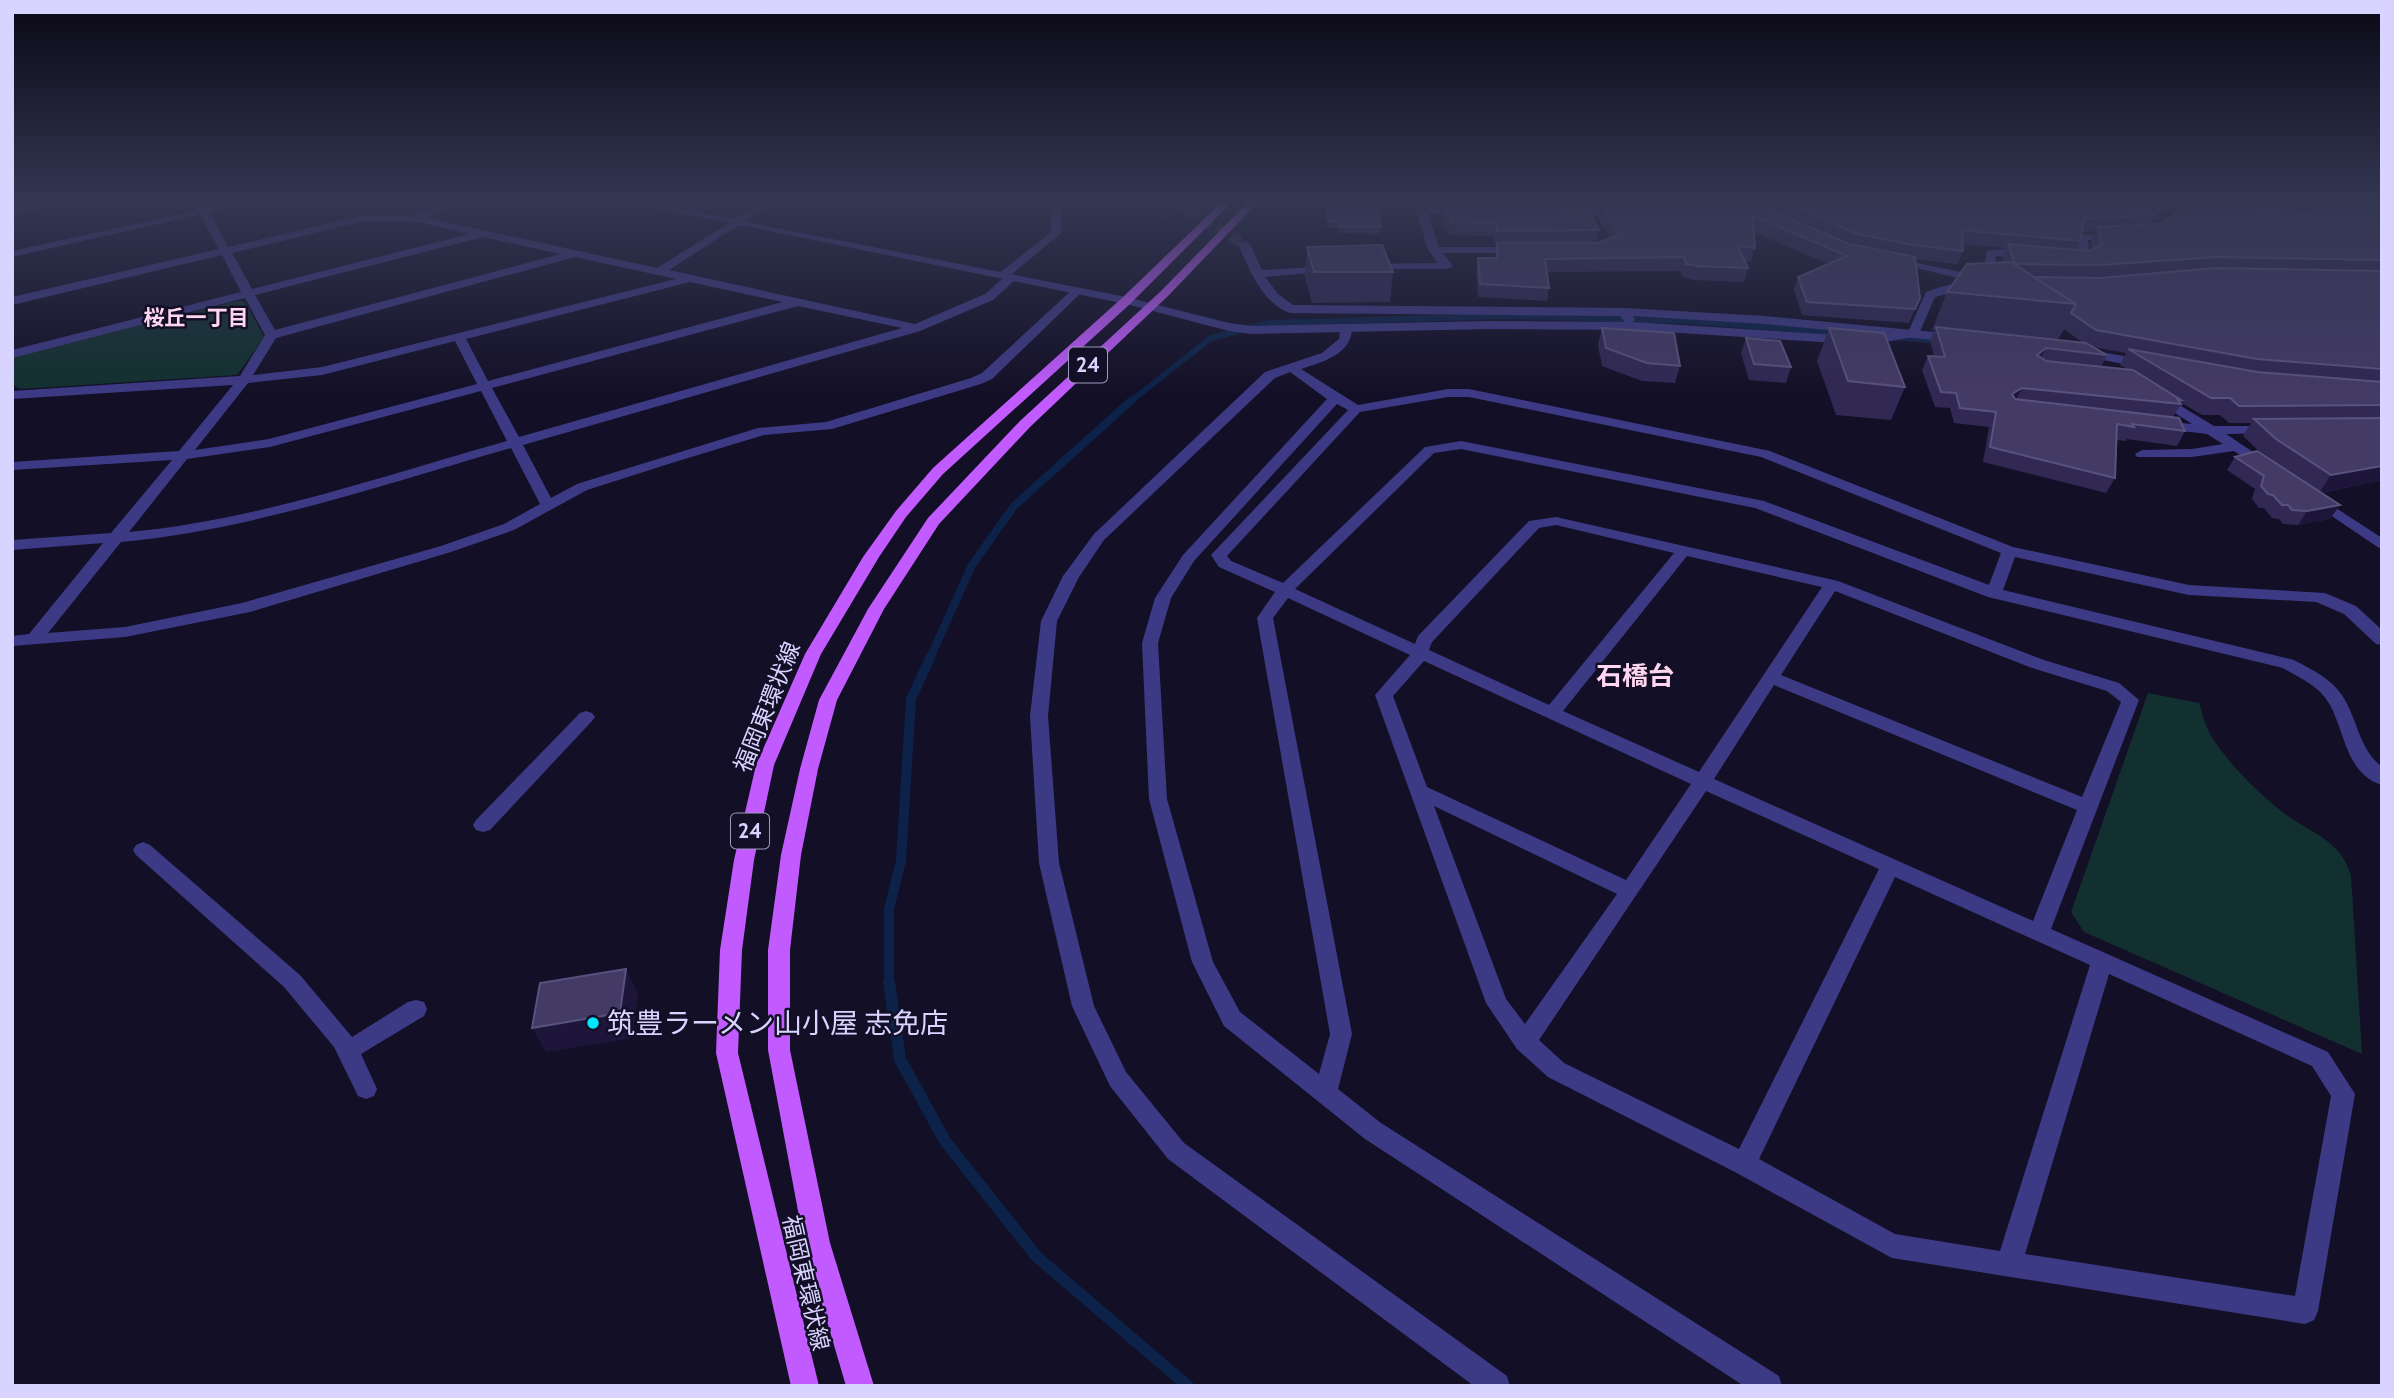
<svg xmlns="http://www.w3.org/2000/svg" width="2394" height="1398" font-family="Cabin,'Noto Sans JP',sans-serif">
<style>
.green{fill:#12302f}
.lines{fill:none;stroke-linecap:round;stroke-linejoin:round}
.stream-far3{stroke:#0c2248;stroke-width:6}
.stream-far2{stroke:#0c2248;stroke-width:8}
.stream-far1{stroke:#0c2248;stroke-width:10}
.stream{stroke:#0c2248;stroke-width:12}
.minor-tunnel{stroke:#312d47;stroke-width:11;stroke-dasharray:11 6;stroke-linecap:butt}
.minor{fill:#3d3a85;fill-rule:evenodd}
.tertiary{fill:#3d3a85;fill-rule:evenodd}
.primary{fill:#c25bff;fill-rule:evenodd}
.wall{fill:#312854;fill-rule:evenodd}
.shaded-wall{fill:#1d163a}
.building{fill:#433a66;stroke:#5a527e;stroke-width:2}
.poi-dot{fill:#00e5ff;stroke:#130f26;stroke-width:2.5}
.labels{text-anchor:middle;stroke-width:5;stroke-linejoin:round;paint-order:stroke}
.far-neighbourhood-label{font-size:21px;font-weight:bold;fill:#ffd6f0;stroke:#130f26}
.shield{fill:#130f26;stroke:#9e99be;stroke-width:2}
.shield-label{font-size:21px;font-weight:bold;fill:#d9d4ff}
.street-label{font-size:23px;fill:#d9d4ff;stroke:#130f26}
.quarter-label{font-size:26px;font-weight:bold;fill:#ffd6f0;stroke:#130f26}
.near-poi-label{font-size:28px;fill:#d9d4ff;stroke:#130f26;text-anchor:start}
</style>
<rect width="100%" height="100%" fill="#130f26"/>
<g class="green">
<polygon points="238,301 245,302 264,337 237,375 21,389 12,385 12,356"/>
<path d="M2148,693L2199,703C2203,715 2206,729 2213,739C2231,766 2259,794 2285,814C2313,834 2340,840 2351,875L2362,1054L2084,932L2071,912Z"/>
</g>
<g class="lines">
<g class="stream-far3">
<polyline points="1895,337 1940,341"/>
<polyline points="1131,401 1211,338 1269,323 1511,316 1689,321 1839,333"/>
</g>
<polyline class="stream-far2" points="930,658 972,565 1014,506 1133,399"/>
<polyline class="stream-far1" points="889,984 889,909 901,861 911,699 931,656"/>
<polyline class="stream" points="889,982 900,1059 945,1141 1037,1257 1188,1386"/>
<polyline class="minor-tunnel" points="1188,209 1244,244"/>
<g class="minor">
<polygon points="64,199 82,199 12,215 12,209"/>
<path d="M192,199H202L228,247L364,215L415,216L451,199H463L427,218L657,268L768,199H779L669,270L915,324L985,294L1002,279L998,278V274L1051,232L1052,199H1062L1061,233L1011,275L1015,276V280L993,300L920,331L523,445L551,498L577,484L758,428L826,422L971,378L982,373L1073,289L1083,291L992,379L981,384L832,429L764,435L678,461L587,490L514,530L451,552L250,612L125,637L12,646V636L29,634L103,543L12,550V540L111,533L172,460L12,470V462L179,451L233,385L12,399V391L240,376L265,335L245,298L12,358V350L241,292L222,255L12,305V297L219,249ZM364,221L417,222L469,234L252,289L232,253ZM483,237L561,254L275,330L255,295ZM575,257L676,279L322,367L253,375L276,338ZM690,282L783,302L488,381L466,339ZM798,306L902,328L519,437L492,388ZM455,341L477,384L269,439L195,450L248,383L322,375ZM481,391L507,441C382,476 258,520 129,532L187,459L270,447ZM511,448L540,504L504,524L441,546L242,603L125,627L48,633L121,542C255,529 382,485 511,448Z"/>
<polygon points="1168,199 1179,199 1193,209 1184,211"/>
<polygon points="1413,199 1423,199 1426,206 1469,209 1474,212 1469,215 1428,213 1439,247 1519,247 1525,250 1519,253 1443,253 1453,266 1447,269 1364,269 1364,265 1368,264 1438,263 1428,250"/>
<polygon points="2116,234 2120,235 2120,239 2088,240 2090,261 2074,264 2068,261 2079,257 2076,252 2078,235"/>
<path d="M1244,241L1250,244L1262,270L1334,266L1336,268L1330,271L1265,277L1278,294L1293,305L1624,308L1765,316L1955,334L1961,338L1955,342L1765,324L1633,316L1635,320L1629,324L1625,323L1620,316L1290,313C1262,303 1249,269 1238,244Z"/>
<polygon points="2004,249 2029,252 2035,255 2029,258 1996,256 1993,285 1987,288 1962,279 1887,261 1893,258 1965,273 1982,279 1987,251"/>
<path d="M1346,326L1352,330C1350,355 1322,362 1301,369L1358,405L1448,389H1469L1770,451L2013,547L2189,585L2325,593L2356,606L2382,630V645L2376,644L2344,614L2316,602L2189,595L2015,557L2003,590L2294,660C2313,670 2334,680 2345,700C2359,725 2359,748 2382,767V785C2346,774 2345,732 2330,705C2320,686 2300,678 2283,668L1988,597L1755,508L1461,449L1434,453L1295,589L1415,644L1418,636L1529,521L1556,517L1838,581L2044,660L2119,683L2139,700L2051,929L2328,1052L2355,1094L2318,1311L2314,1320L2305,1324L1892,1258L1735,1172L1548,1077L1517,1049L1486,1003L1375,695L1410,655L1288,598L1273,618L1352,1034L1338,1089L1381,1123L1779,1376L1782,1386H1744L1365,1139L1224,1026L1192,962L1149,799L1142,643L1155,598L1183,555L1327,399L1290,372L1275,378L1104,540L1079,577L1057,621L1048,716L1059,863L1094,1006L1126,1072L1184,1143L1507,1376L1510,1386H1474L1168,1159L1110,1086L1072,1006L1039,863L1030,716L1041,621L1063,576L1094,534L1265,372L1322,353L1339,339L1340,330ZM1448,397H1469L1761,457L2001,553L1989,585L1764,501L1461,441L1425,447L1283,583L1231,561L1227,556L1360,412ZM1337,404L1348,410L1211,555L1219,567L1275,592L1257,618L1330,1034L1319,1074L1240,1012L1213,962L1167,799L1158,643L1171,598L1194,561ZM1556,525L1674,553L1549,705L1429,650L1432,642L1539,528ZM1687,556L1822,587L1699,772L1563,711ZM1835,591L2032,668L2107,691L2121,702L2082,797L1781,675ZM1424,661L1691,784L1626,880L1427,787L1393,696ZM1774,685L2077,810L2033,921L1714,779ZM1706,791L1879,869L1739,1149L1564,1063L1539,1040ZM1434,806L1617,894L1525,1024L1506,999ZM1895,877L2090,965L2000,1251L1895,1234L1759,1159ZM2109,974L2312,1066L2331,1096L2295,1296L2025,1254Z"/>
<polygon points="2084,349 2146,360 2152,364 2146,368 2080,356 2080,350"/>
<polygon points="2158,392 2214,426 2275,426 2277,429 2270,433 2226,434 2274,466 2272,469 2262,469 2234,451 2192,457 2137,457 2135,454 2142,450 2192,449 2223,444 2207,434 2157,428 2155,425 2162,421 2192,424 2153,399 2151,396"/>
<polygon points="2316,495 2382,538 2382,550 2311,502 2309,499"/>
<polygon points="586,711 592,713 595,717 592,721 490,830 483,832 476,830 473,825 476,820 580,713"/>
<polygon points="143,842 150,845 300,975 352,1037 408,1002 416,1000 424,1002 427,1009 424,1016 361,1054 377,1089 374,1096 366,1099 358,1096 334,1047 284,987 136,855 133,850 136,845"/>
</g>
<g class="tertiary">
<polygon points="251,199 268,199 12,257 12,251"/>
<path d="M613,199H631L1126,297L1229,323L1252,326L1491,321L1633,322L1869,337L1909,330L1926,292C1940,287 1966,278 1979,286L1935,297L1918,336L1869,345L1633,330L1491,329L1252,334L1229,331L1126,304Z"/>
</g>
<g class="primary">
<polygon points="1225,199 1235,199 1130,304 943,474 906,517 879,557 821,654 774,765 754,860 742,950 738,1053 819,1386 791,1386 716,1053 720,950 734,860 756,765 805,654 863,557 896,511 933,468 1122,298"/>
<polygon points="1251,199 1261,199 1169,295 1030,427 939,524 884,609 837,700 818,769 801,855 790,950 790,1050 830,1243 874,1386 846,1386 804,1243 768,1050 768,950 781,855 800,769 819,700 868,609 928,518 1020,421 1161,291"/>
</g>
</g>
<g class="wall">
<polygon points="1326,199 1381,227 1380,234 1338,233 1338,228 1327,228"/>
<path d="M1444,199H1850L1846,203L1853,204L2098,200L2162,217L2152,225L2159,224L2186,212L2207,202L2209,199H2382V220H2377L2382,224V480L2321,493L2340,505L2330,519L2298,525L2283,524L2279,519L2272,518L2264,508H2259L2252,499L2255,489L2227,470L2235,457L2264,456L2243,436L2251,423H2229L2220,415H2202L2180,402L2181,404L2173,417L2185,431L2177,446L2127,439L2126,441L2116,440L2115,478L2106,493L1983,462L1989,427L1954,423L1950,408L1935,407L1922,370L1928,356H1934L1930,341L1934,330H1932L1947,292L2002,262V259L2006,248L1962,244L1963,251L1957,264L1915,259L1920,298L1909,323L1802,315L1794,290L1798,277L1828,264L1754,232L1755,248L1751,262L1744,261L1748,268L1744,282L1693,280L1683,277L1680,271L1547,272L1549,288L1547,301L1478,297L1476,272L1478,258H1495L1496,245H1494V236L1449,235L1448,230H1445L1444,216L1446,204H1443ZM1591,214L1598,218L1610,238L1596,243L1599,230ZM2096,231L2091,242L2092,249L2089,251L2076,250L2080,241L2082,232ZM2064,329L2083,343L2058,340ZM2093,347L2126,353L2120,365L2127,369L2101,367L2107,355Z"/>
<polygon points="1307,247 1393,272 1390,302 1312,303 1305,277"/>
<polygon points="1602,328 1680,366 1675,383 1642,381 1602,366 1598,345"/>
<polygon points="1829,328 1905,387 1891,420 1836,415 1817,361"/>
<polygon points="1746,338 1791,367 1786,383 1749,380 1741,353"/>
</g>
<g class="shaded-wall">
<polygon points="1162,199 1176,199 1176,208 1154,226 1153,205"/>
<polygon points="2169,204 2162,217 2147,228 2154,215"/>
<polygon points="2046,348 2039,362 2037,355"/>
<polygon points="2022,388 2015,402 2012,394"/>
<polygon points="2382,466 2382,480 2319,493 2331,475"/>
<polygon points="2340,505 2330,519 2298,525 2307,511"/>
<polygon points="626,969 638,994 633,1038 546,1052 532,1028"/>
</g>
<g class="building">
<polygon points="1156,199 1162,199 1153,205"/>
<polygon points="1326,199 1377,199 1381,227 1339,226 1338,221 1328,221"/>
<polygon points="1583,199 1748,199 1772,211 1849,244 1915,257 1920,298 1915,309 1807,302 1798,277 1847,256 1753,216 1755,248 1738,246 1748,268 1697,266 1686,264 1684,257 1545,259 1549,288 1480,284 1478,258 1497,258 1497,243 1597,243 1616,236 1617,232 1601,205 1587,199"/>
<polygon points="1777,199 1805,199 1853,204 1860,202 1861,199 2097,199 2098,200 2160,199 2169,204 2154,215 2084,219 2080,241 1962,230 1963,251 1913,245 1857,234"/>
<polygon points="2309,199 2382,199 2382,200 2323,200"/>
<polygon points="2205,202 2321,216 2373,216 2382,224 2382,260 2216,257 2099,265 2015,264 2008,244 2089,251 2102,244 2098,227 2159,224 2182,209 2186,212 2197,203"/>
<polygon points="1446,203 1583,209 1589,211 1599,230 1497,231 1497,223 1451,222 1450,216 1447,216"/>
<polygon points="1382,245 1393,272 1314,272 1307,247"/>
<polygon points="2011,262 2076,304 1947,292 1967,264"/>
<polygon points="2216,268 2382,271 2382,369 2257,359 2096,330 2071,313 2076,304 2034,277 2100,278"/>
<polygon points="1936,327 2086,343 2107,355 2046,348 2037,355 2046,361 2133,370 2181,400 2178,400 2181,404 2022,388 2012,394 2015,399 2179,418 2185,431 2132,424 2134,427 2117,424 2115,478 1990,447 1996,412 1960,408 1956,393 1941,392 1928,356 1945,357"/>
<polygon points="1602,328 1674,333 1680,366 1647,363 1606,348"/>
<polygon points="1829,328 1884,333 1905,387 1848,381"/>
<polygon points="1746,338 1780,341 1791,367 1754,364"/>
<polygon points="2128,349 2257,372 2382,382 2382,405 2239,406 2230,398 2211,398"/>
<polygon points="2382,418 2382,466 2331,475 2276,439 2254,419"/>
<polygon points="2257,451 2340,505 2307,511 2292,510 2288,505 2282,505 2273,495 2268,494 2261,486 2264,476 2235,457"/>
<polygon points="626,969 620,1013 532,1028 540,983"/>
</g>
<linearGradient id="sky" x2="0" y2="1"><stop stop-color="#0a0815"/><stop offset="0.51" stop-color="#333752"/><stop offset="1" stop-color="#333752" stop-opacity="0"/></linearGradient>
<rect width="2394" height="394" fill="url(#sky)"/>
<circle class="poi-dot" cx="593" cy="1023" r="7"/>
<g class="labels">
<g class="far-neighbourhood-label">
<text x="196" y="325">桜丘一丁目</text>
</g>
<g class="shield">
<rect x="1069" y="347.5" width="38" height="35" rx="5"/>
<rect x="731" y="813.5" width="38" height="35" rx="5"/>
</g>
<g class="shield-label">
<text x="1088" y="372">24</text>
<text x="750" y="838">24</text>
</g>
<g class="street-label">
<text transform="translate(767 707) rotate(-68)" y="8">福岡東環状線</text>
<text transform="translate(806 1283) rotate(77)" y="8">福岡東環状線</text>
</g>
<g class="quarter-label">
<text x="1635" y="685">石橋台</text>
</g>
<g class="near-poi-label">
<text x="607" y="1033">筑豊ラーメン山小屋 志免店</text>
</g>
</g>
<rect width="2394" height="1398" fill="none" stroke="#d9d4ff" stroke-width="28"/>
</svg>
